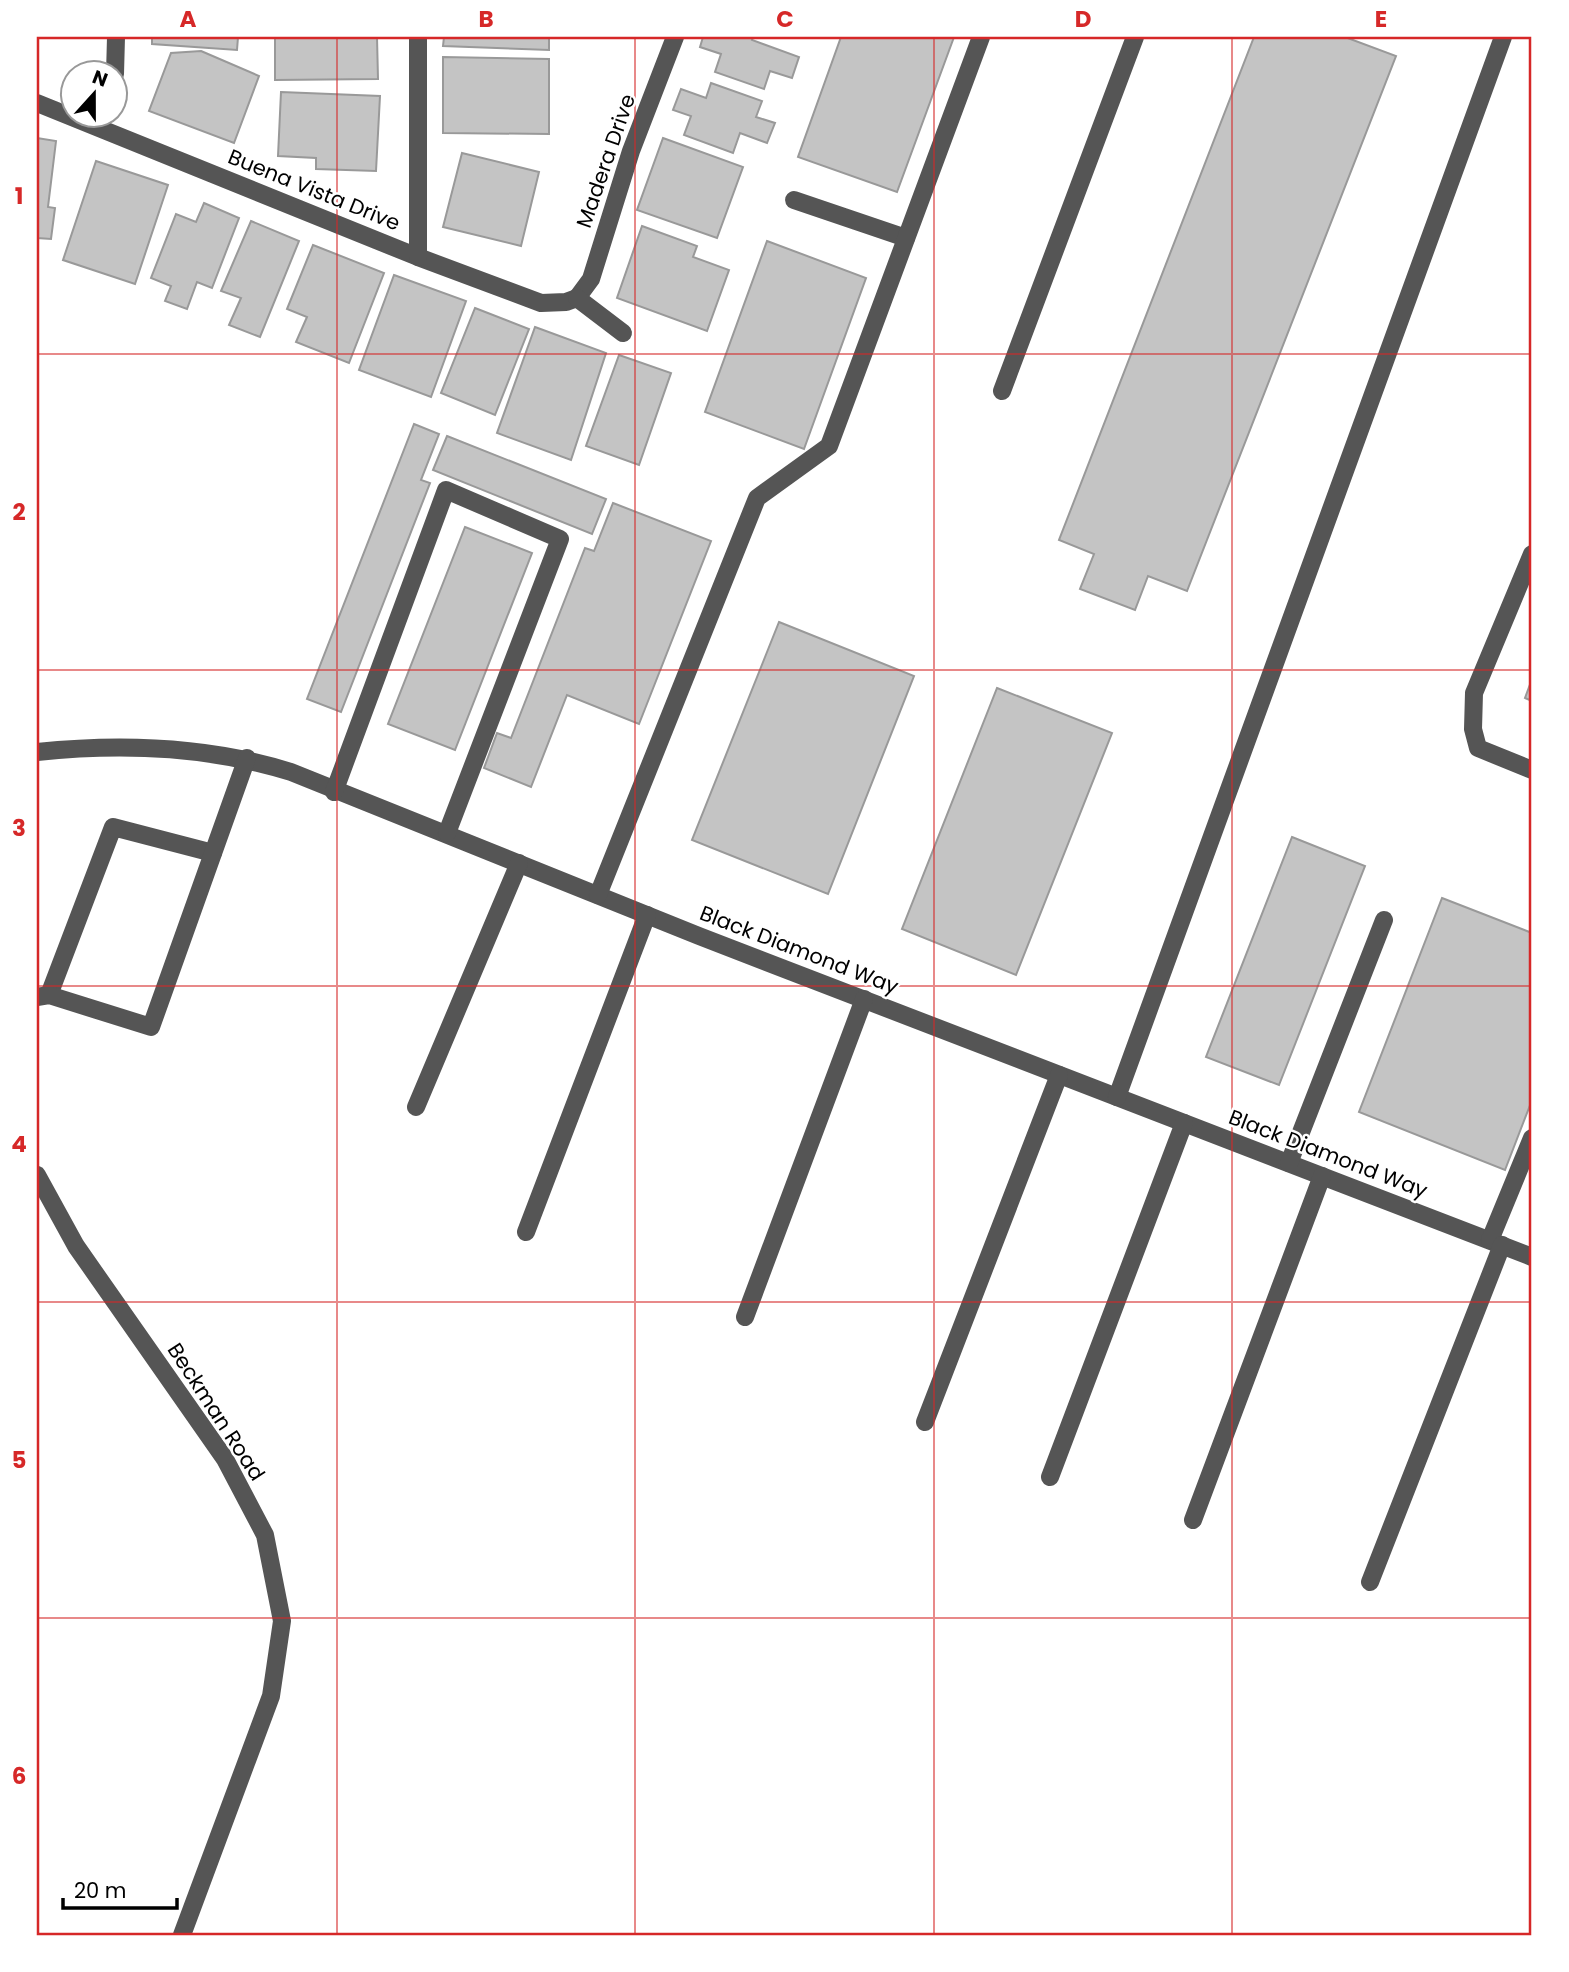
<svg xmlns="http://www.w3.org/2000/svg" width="1569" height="1972" font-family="Poppins,sans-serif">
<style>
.building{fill:#c4c4c4;stroke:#999;stroke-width:2}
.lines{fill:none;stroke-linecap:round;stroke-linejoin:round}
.minor{stroke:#555;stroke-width:18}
.grid{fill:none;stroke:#d62828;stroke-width:2;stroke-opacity:0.55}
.labels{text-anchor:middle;stroke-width:5;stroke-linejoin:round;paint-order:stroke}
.street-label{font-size:21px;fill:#000;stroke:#fff}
.neatline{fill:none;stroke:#d62828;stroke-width:2.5}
.grid-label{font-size:23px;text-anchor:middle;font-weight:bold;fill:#d62828}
</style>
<rect width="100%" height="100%" fill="#fff"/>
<g class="building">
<polygon points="152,37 238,37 237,50 152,44"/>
<polygon points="275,37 377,37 378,79 275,80"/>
<polygon points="444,37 549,37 549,50 443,46"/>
<polygon points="703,37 753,37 752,40 799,57 792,78 770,71 764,89 715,72 721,54 700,47"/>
<polygon points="841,37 954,37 897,192 798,157"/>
<polygon points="1254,37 1345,37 1396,56 1187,591 1148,576 1135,610 1080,589 1094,554 1059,540"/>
<polygon points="201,51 259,76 234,143 149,111 171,53"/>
<polygon points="443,57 549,59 549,134 443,133"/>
<polygon points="711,83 762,101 756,117 775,123 767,143 740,133 733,153 684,135 691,116 673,110 681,89 706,98"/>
<polygon points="281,92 380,96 376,171 316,169 316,158 278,156"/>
<polygon points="37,138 56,141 48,207 55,208 51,239 37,238"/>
<polygon points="663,138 743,167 717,238 637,210"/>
<polygon points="462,153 539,172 521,246 443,227"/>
<polygon points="96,161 168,185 135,284 63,260"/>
<polygon points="204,203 239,218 212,288 197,282 187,309 165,301 171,286 151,278 176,214 196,222"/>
<polygon points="251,221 299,241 260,337 229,325 241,298 221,291"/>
<polygon points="642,226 697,246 693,257 729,270 707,331 617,298"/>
<polygon points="767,241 866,278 804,449 705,412"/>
<polygon points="313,245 384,273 349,363 296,342 307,317 287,309"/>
<polygon points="394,275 466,301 431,397 359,370"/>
<polygon points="475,308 529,329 495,415 441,393"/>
<polygon points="535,327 606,353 571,460 497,433"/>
<polygon points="619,355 671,373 639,465 586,446"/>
<polygon points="414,424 439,434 421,480 430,483 341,712 307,699"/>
<polygon points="447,436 606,499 592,534 433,470"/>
<polygon points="613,503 711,541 639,724 567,695 531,787 484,768 497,733 511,738 585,548 594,551"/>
<polygon points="465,527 532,553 455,750 388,724"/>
<polygon points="779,622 914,676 828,894 692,840"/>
<polygon points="1532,679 1532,701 1525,698"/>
<polygon points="997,688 1112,733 1016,975 902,929"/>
<polygon points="1292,837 1365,866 1279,1085 1206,1057"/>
<polygon points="1442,898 1532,933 1532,1100 1505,1170 1359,1112"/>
</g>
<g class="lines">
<g class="minor">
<polyline points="115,74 116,37"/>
<polyline points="37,103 418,257 541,303 566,302 577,298"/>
<polyline points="794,200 906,238"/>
<polyline points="418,257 418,37"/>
<polyline points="577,298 591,279 631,151 675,37"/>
<polyline points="577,298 623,333"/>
<polyline points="1002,391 1135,37"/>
<polyline points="1532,554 1474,693 1473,729 1478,748 1532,770"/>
<path d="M37,752C123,743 208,746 291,772L699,936L1532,1257"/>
<polyline points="334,792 446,490 560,539 447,833"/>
<polyline points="598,895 757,498 829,446 981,37"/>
<polyline points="49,995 113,827 213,853"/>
<polyline points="37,997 49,995 151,1027 247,758"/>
<polyline points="1117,1097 1503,37"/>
<polyline points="416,1107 519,863"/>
<polyline points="1289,1163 1384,920"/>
<polyline points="37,1175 76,1246 225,1459 265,1535 282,1621 271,1696 182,1935"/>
<polyline points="526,1232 647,915"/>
<polyline points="1490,1240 1532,1138"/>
<polyline points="745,1317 864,999"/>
<polyline points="925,1422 1059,1075"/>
<polyline points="1050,1477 1184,1123"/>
<polyline points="1193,1520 1322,1176"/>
<polyline points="1370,1582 1502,1245"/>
</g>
</g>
<path class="grid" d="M337,37V1935M635,37V1935M934,37V1935M1232,37V1935M37,354H1532M37,670H1532M37,986H1532M37,1302H1532M37,1618H1532"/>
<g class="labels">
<g class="street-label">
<text transform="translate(606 161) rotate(-71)" y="7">Madera Drive</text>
<text transform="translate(314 190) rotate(22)" y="7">Buena Vista Drive</text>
<text transform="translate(799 950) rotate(21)" y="7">Black Diamond Way</text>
<text transform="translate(1328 1154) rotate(21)" y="7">Black Diamond Way</text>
<text transform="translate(216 1412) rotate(57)" y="7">Beckman Road</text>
</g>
</g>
<rect width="1569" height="1972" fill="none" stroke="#ffffff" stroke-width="77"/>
<g transform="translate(94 94) rotate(21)"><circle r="33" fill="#ffffff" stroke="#999999" stroke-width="2"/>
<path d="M0-5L12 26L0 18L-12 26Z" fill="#000000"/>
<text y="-10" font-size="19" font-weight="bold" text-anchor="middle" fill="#000000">N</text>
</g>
<path d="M63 1898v10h114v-10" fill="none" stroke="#000000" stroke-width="3.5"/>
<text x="74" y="1898" font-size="21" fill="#000000" stroke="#ffffff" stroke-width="5" paint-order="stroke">20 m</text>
<rect x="38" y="38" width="1492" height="1896" class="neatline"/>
<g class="grid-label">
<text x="188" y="27">A</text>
<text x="486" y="27">B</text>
<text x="785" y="27">C</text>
<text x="1083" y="27">D</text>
<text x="1381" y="27">E</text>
<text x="19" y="204">1</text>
<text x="19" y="520">2</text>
<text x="19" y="836">3</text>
<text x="19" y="1152">4</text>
<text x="19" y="1468">5</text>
<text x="19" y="1784">6</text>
</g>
</svg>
